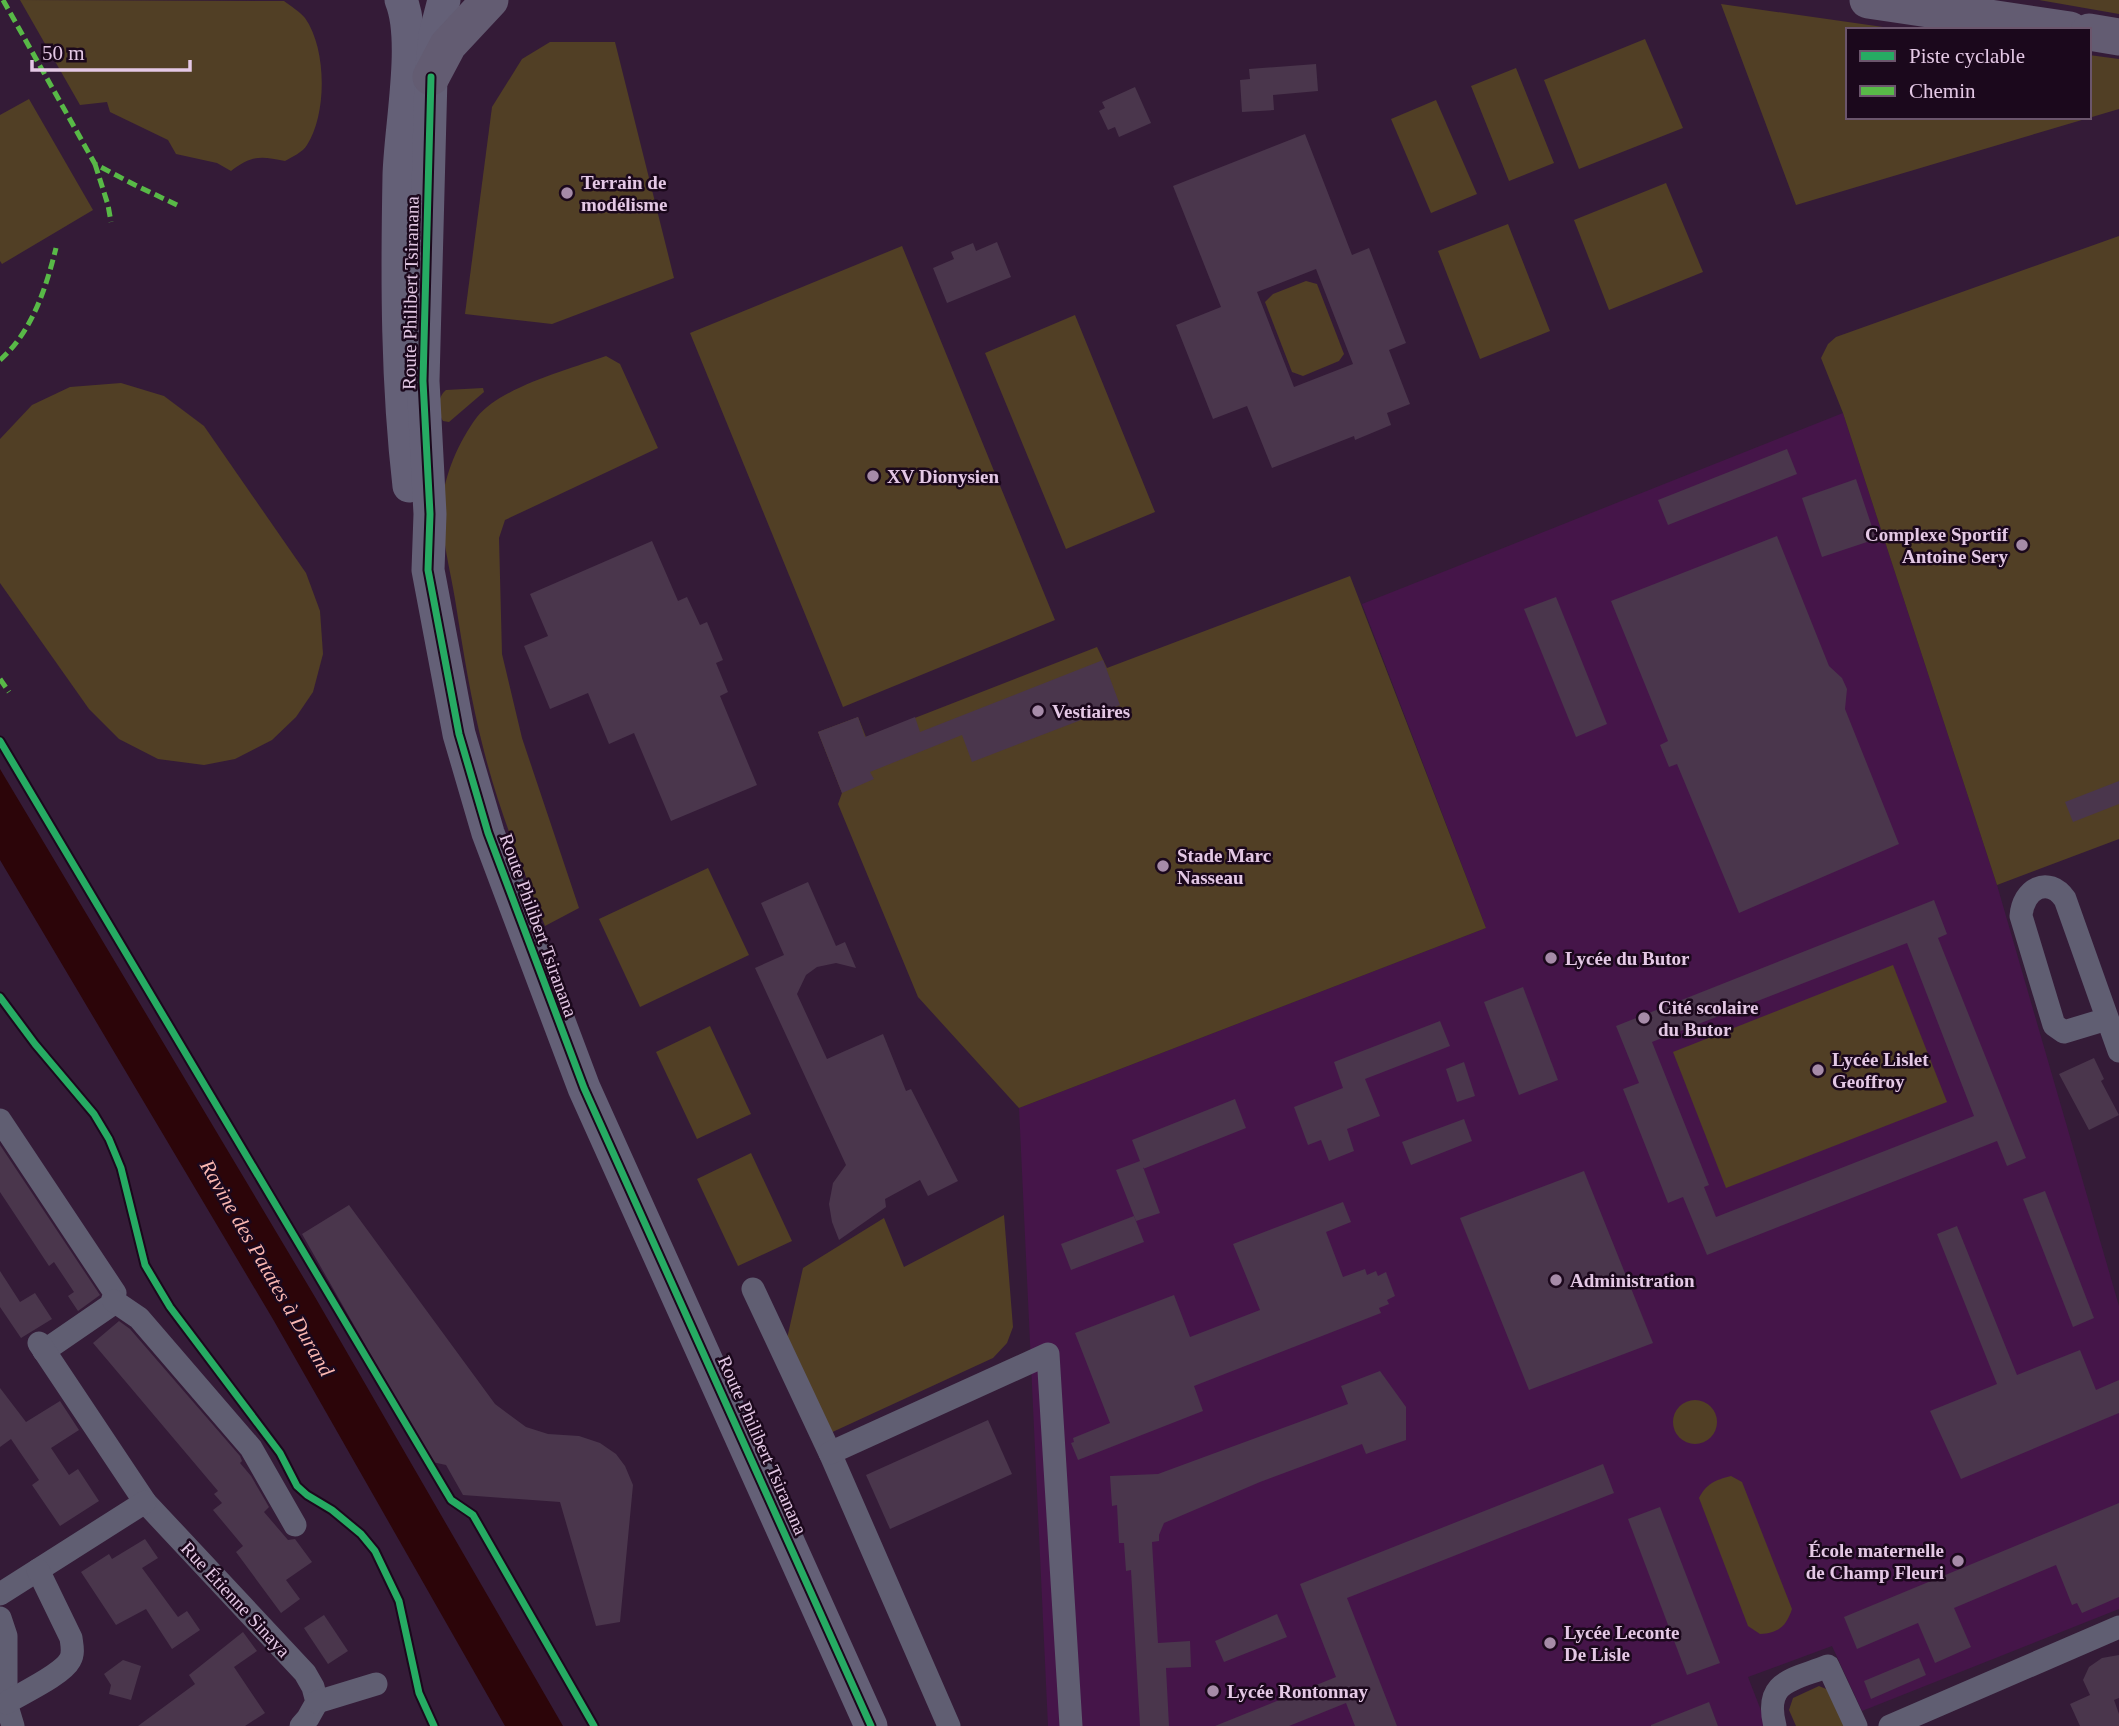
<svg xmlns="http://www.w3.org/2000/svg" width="2119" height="1726" font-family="Georgia,serif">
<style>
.built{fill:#451549}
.green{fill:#513f25}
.water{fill:#2c0509}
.building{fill:#4a364c;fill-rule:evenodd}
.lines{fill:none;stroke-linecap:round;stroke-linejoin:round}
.minor{stroke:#605e72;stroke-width:23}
.secondary{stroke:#646077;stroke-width:33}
.primary{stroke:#635c72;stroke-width:37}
.quiet{stroke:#58b947;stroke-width:5;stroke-dasharray:10 5;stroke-linecap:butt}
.cycleway-casing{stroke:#1b081c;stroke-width:11}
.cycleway{stroke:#26ab63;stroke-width:7}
.poi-dot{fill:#a68ba8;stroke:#1b081c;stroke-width:2.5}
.labels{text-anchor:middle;stroke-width:5;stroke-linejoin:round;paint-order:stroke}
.poi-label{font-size:19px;font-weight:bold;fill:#e4c8e5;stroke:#1b081c;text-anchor:start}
.street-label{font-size:19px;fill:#e4c8e5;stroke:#1b081c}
.water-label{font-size:21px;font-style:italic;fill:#fab7b1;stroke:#1b081c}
</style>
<rect width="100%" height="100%" fill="#341b37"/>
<polygon class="built" points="1843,413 1997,885 2119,1306 2119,1609 1862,1711 1832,1646 1748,1677 1767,1726 1048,1726 1019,1108 1486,928 1362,604"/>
<g class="green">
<path d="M20,0L284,1C291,6 300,12 305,18C327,49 327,114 307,145C303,152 292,157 285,161C261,156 251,155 231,171L217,163L176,154L168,140L110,112L107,102L80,105Z"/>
<polygon points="2039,0 2119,0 2119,14"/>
<polygon points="1721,4 1904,30 1848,30 1848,117 2089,117 2089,55 2119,59 2119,109 1796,205"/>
<polygon points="1645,39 1683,128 1579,169 1544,80"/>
<polygon points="550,42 615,42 674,278 552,324 465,314 492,107 522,59"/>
<polygon points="1516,68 1554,163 1509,181 1471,86"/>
<polygon points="29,99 93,210 2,264 0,261 0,115"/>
<polygon points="1436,100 1477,194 1431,213 1391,119"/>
<polygon points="1666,183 1703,272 1609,310 1574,220"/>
<polygon points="1508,224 1550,331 1480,359 1438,251"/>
<polygon points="2119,236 2119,839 1997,885 1843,413 1821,358 1828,344 1836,337"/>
<polygon points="902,246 1055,620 843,707 690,333"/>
<polygon points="1306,281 1317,284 1344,354 1339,361 1303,376 1292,372 1265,302 1273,294"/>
<polygon points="1075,315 1155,512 1066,549 985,353"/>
<path d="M606,356L620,364L658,448L505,520L499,538L502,654L522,738L579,908L545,926C523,869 499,811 484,751C471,701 463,650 455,599C450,568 441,537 442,505C444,475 459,441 477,417C501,387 570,369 606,356Z"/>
<polygon points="121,383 164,396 204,426 306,573 320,611 323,654 313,692 296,717 272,740 235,759 204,765 158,759 119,739 89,709 0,583 0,439 32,405 70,387"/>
<path d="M483,388L484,392L449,422L443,421C437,412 437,397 446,390Z"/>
<polygon points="1350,576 1486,928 1019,1108 918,997 838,804 842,793 818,732 858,717 866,737 1097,647 1107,668"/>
<polygon points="708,868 749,955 640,1007 599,919"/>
<polygon points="1893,965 1947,1102 1726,1188 1673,1052"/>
<polygon points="710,1026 751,1114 697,1139 656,1052"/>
<polygon points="751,1153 792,1241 738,1266 697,1179"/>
<polygon points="1004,1215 1013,1327 1007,1343 993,1358 826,1435 786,1343 803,1268 884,1218 904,1267"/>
<circle cx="1695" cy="1422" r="22"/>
<path d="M1731,1476L1742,1482L1792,1609C1786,1627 1778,1633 1760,1634L1748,1626L1699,1498C1706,1484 1715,1480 1731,1476Z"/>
<polygon points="1819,1686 1831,1691 1845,1726 1796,1726 1789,1710 1793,1698"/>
</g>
<polygon class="water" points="0,769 315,1297 563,1726 505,1726 274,1321 0,860"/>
<g class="building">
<polygon points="1316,64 1318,91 1273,95 1274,110 1242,112 1240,80 1250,79 1249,69"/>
<polygon points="1135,87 1151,123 1119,137 1115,127 1108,130 1099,111 1105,108 1102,102"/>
<path d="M1305,134L1352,255L1369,248L1406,343L1389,350L1410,404L1387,413L1391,425L1355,440L1354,436L1272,468L1247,406L1213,419L1176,325L1221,307L1173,186ZM1316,269L1353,364L1294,387L1257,292Z"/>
<polygon points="997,242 1011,277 947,303 933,268 954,259 951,252 973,243 976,251"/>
<polygon points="1787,449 1797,474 1668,525 1658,500"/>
<polygon points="1856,479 1876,539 1822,557 1802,498"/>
<polygon points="1777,536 1829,666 1842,678 1847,689 1845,709 1899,844 1739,913 1677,764 1669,767 1660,745 1668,741 1611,601"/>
<polygon points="652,541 678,601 687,597 700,625 707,622 723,660 716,663 728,692 720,696 757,785 671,821 634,733 609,744 588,693 550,709 524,646 548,636 530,594"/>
<polygon points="1556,597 1607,724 1576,737 1524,609"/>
<polygon points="1103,660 1120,705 972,762 962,735 870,772 874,779 842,793 818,732 858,717 865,737 915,717 920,732"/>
<polygon points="2119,781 2119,804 2073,822 2065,802"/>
<polygon points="808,882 836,946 845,942 856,968 836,963 817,967 806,975 797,994 827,1059 883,1034 906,1091 911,1089 958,1181 928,1196 920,1180 885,1199 886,1207 839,1240 832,1222 829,1204 833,1183 846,1165 755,968 784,955 761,903"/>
<path d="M1934,900L1947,934L1938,938L2026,1158L2007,1166L1997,1141L1707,1255L1683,1197L1668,1203L1623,1089L1639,1083L1616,1026ZM1907,943L1974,1116L1716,1217L1704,1187L1709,1185L1652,1042Z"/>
<polygon points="1523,987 1558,1080 1519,1095 1484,1002"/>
<polygon points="1440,1021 1450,1046 1365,1079 1380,1116 1347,1129 1354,1151 1329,1161 1321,1140 1308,1145 1294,1107 1343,1088 1334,1062"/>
<polygon points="2094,1058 2104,1079 2101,1081 2119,1115 2089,1130 2059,1074"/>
<polygon points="1464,1062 1475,1096 1457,1102 1446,1069"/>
<polygon points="1235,1099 1246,1128 1143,1169 1143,1167 1160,1213 1136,1221 1116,1170 1140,1161 1132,1140"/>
<polygon points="1464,1119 1472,1141 1411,1165 1402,1142"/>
<polygon points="0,1145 100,1295 78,1311 68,1296 74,1292 54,1262 49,1266 0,1192"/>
<polygon points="1584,1171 1653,1343 1529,1390 1460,1218"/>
<polygon points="2045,1191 2094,1318 2073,1327 2023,1199"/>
<polygon points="1343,1202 1351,1222 1326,1232 1343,1277 1365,1269 1367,1275 1376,1271 1378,1276 1386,1272 1395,1296 1387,1300 1389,1304 1379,1308 1381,1313 1194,1386 1203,1411 1078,1460 1071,1443 1074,1442 1073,1438 1110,1423 1075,1333 1174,1295 1190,1337 1260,1310 1233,1244"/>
<polygon points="349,1205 495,1404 526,1427 548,1434 579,1436 600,1443 616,1454 625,1466 633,1485 620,1622 596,1626 560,1502 463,1495 446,1465 432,1462 302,1234"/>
<polygon points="1134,1216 1144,1242 1071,1270 1061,1244"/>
<polygon points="1957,1226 2017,1375 2080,1350 2096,1390 2119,1380 2119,1413 1961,1479 1930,1411 1997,1384 1937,1234"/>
<polygon points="0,1271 20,1302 35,1293 52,1319 21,1338 0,1307"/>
<polygon points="119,1321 130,1329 240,1456 242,1461 240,1463 251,1476 269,1507 264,1512 288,1540 295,1539 312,1562 286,1580 300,1599 281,1613 236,1552 243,1546 213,1510 222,1503 214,1494 218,1491 93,1343"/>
<polygon points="1380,1371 1406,1407 1406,1440 1366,1454 1362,1444 1260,1482 1164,1523 1159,1535 1159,1541 1152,1542 1158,1643 1190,1641 1191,1667 1166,1668 1169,1726 1140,1726 1131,1570 1126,1571 1124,1543 1119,1543 1117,1505 1112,1506 1110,1476 1158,1474 1348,1404 1341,1386"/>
<polygon points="0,1388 26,1422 60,1401 79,1430 51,1448 69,1475 78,1469 99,1501 60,1526 32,1485 39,1480 11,1439 0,1447"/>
<polygon points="988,1420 1012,1474 890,1529 866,1475"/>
<polygon points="1603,1464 1614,1493 1347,1598 1397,1726 1355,1726 1346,1703 1289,1726 1215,1726 1336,1677 1300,1584"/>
<polygon points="2119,1503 2119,1597 2082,1613 2077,1603 2072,1605 2056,1565 1954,1608 1971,1647 1935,1663 1918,1623 1857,1649 1844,1617"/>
<polygon points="1660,1507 1720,1663 1687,1675 1628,1519"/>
<polygon points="145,1539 158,1558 142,1568 178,1617 187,1611 200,1630 172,1649 146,1609 116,1625 81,1572 109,1554 112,1559"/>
<polygon points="1277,1614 1287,1637 1224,1662 1215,1641"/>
<polygon points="324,1615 348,1651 328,1664 304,1628"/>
<polygon points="243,1632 257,1651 234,1667 265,1713 245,1726 138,1726 195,1684 189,1675"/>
<polygon points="2119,1655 2119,1698 2114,1700 2119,1714 2119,1726 2080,1726 2070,1704 2090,1695 2083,1680 2089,1667 2102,1658"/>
<polygon points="1919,1658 1926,1675 1871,1699 1864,1681"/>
<polygon points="123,1660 141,1666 131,1700 109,1694 111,1685 104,1674"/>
<polygon points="1709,1702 1718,1726 1651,1726 1651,1725"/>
</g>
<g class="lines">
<g class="minor">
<path d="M2107,1019L2064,1032L2054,1025L2021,916C2023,889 2048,875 2065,899L2119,1051"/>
<polyline points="0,1120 115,1293 111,1305 44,1351"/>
<polyline points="753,1289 830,1453 949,1726"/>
<polyline points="114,1301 139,1318 251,1448 295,1525"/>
<polyline points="39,1343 145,1502 305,1673 313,1687 317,1702 308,1718 301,1726"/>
<polyline points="830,1453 1048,1354 1071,1726"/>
<polyline points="0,1594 145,1502"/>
<polyline points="0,1618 6,1636 6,1703 13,1726"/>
<polyline points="317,1702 376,1684"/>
<path d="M6,1703C22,1693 62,1675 70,1660C74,1653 72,1646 71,1638L38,1570"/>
<path d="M1775,1726C1763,1680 1794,1680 1828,1666L1856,1726"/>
<polyline points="1890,1726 2119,1627"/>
</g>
<g class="secondary">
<path d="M401,0C418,41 400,129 399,176C397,280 397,382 409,486"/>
<polyline points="444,0 435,35 431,77 423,381 430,514 428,570 459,734 488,833 584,1088 871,1726"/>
</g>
<g class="primary">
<polyline points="1868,0 2070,30"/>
<polyline points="2089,32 2119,37"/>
<polyline points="431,77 448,45 490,0"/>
</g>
<g class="quiet">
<polyline points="3,0 95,164 135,185 177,205"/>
<polyline points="95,164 108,205 111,222"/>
<path d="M0,360C32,332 46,288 56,248"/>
<polyline points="0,679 9,692"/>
</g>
<defs>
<g id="cycleway">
<polyline points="431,77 423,381 430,514 428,570 459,734 488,833 584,1088 871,1726"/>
<polyline points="0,741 451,1500 473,1515 594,1726"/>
<polyline points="0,997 35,1044 94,1114 109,1139 121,1168 145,1265 170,1307 280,1453 297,1486 307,1495 332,1510 361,1534 375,1551 399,1601 419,1693 434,1726"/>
</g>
</defs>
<use href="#cycleway" class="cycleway-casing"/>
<use href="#cycleway" class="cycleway"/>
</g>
<g class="poi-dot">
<circle cx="567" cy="193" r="7"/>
<circle cx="873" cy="476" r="7"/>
<circle cx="2022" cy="545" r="7"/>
<circle cx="1038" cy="711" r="7"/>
<circle cx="1163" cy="866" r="7"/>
<circle cx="1551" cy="958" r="7"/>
<circle cx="1644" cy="1018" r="7"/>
<circle cx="1818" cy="1070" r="7"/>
<circle cx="1556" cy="1280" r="7"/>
<circle cx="1958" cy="1561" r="7"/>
<circle cx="1550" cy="1643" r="7"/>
<circle cx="1213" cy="1691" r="7"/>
</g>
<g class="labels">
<g class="poi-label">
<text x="581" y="189">Terrain de<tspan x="581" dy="22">modélisme</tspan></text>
<text x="887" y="483">XV Dionysien</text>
<text x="2008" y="541" text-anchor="end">Complexe Sportif<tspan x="2008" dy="22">Antoine Sery</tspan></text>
<text x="1052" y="718">Vestiaires</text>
<text x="1177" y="862">Stade Marc<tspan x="1177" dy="22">Nasseau</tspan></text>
<text x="1565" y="965">Lycée du Butor</text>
<text x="1658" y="1014">Cité scolaire<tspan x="1658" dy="22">du Butor</tspan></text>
<text x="1832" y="1066">Lycée Lislet<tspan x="1832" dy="22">Geoffroy</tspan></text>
<text x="1570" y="1287">Administration</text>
<text x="1944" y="1557" text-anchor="end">École maternelle<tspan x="1944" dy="22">de Champ Fleuri</tspan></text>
<text x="1564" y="1639">Lycée Leconte<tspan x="1564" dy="22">De Lisle</tspan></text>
<text x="1227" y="1698">Lycée Rontonnay</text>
</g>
<g class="street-label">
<text transform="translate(410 293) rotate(-89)" y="7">Route Philibert Tsiranana</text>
<text transform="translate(539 925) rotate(70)" y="7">Route Philibert Tsiranana</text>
<text transform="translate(763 1445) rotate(66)" y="7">Route Philibert Tsiranana</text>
<text transform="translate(236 1599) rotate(47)" y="7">Rue Étienne Sinaya</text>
</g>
<g class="water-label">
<text transform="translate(267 1268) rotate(60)" y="7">Ravine des Patates à Durand</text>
</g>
</g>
<rect x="1846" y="28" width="245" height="91" fill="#1b081c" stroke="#6b556c" stroke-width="2"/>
<rect x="1860" y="51" width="35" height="10" fill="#26ab63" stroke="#6b556c" stroke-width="2"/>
<text x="1909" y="63" font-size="21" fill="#e4c8e5">Piste cyclable</text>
<rect x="1860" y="86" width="35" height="10" fill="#58b947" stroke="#6b556c" stroke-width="2"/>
<text x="1909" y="98" font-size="21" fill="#e4c8e5">Chemin</text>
<path d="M32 60v10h158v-10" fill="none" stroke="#e4c8e5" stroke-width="3.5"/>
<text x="42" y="60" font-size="21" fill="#e4c8e5" stroke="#1b081c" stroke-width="5" paint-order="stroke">50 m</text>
</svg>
